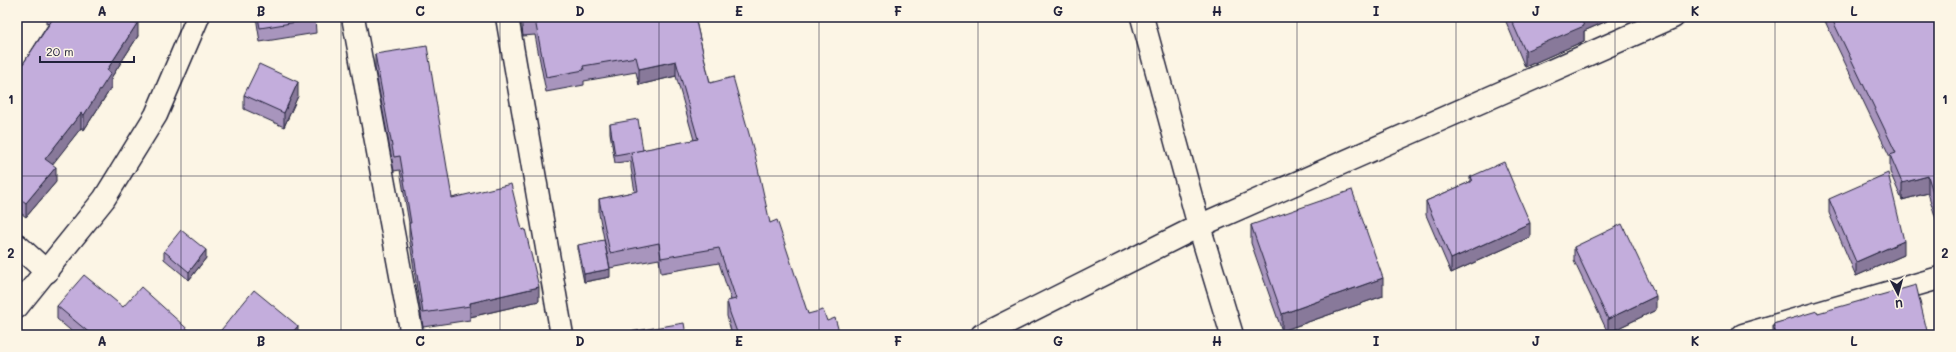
<svg xmlns="http://www.w3.org/2000/svg" width="1956" height="352" font-family="Mali,sans-serif">
<style>
.lines{fill:none;stroke-linecap:round;stroke-linejoin:round}
.minor-casing{stroke:#22223b;stroke-width:25}
.minor{stroke:#fcf5e5;stroke-width:22}
.wall{fill:#a895bd;stroke:#22223b}
.shaded-wall{fill:#88799a;stroke:#22223b}
.building{fill:#c3addc;stroke:#22223b}
.grid{fill:none;stroke:#22223b;stroke-width:1;stroke-opacity:0.55}
.neatline{fill:none;stroke:#22223b;stroke-width:1.5}
.grid-label{font-size:13px;text-anchor:middle;font-weight:bold;fill:#22223b}
</style>
<rect width="100%" height="100%" fill="#fcf5e5"/>
<filter id="ink" filterUnits="userSpaceOnUse"><feTurbulence type="fractalNoise" baseFrequency=".025" numOctaves="2"/><feDisplacementMap in="SourceGraphic" scale="8" xChannelSelector="R" yChannelSelector="G"/><feConvolveMatrix kernelMatrix="1 2 1 2 8 2 1 2 1" color-interpolation-filters="sRGB"/></filter>
<g filter="url(#ink)">
<g class="lines">
<defs>
<g id="minor">
<polyline points="353,17 412,335"/>
<polyline points="507,17 562,335"/>
<polyline points="1142,17 1199,226 1232,335"/>
<polyline points="17,245 47,272"/>
<polyline points="17,307 104,199 156,115 198,17"/>
<polyline points="982,335 1199,226 1673,17"/>
<polyline points="1743,335 1939,278"/>
</g>
</defs>
<use href="#minor" class="minor-casing"/>
<use href="#minor" class="minor"/>
</g>
<g class="wall">
<polygon points="46,17 131,17 138,36 111,78 111,88 84,130 81,128 52,164 56,182 26,217 18,211 17,73 49,23 46,24"/>
<polygon points="256,17 315,17 316,33 260,42"/>
<polygon points="521,17 695,17 710,83 770,223 808,314 827,321 840,335 732,335 727,316 727,301 731,300 719,263 661,273 659,259 610,268 599,214 599,199 635,192 631,168 631,161 615,163 610,133 610,124 643,150 694,140 676,76 639,85 636,72 584,81 584,85 546,92 535,35 523,36"/>
<polygon points="1504,17 1616,17 1584,31 1584,41 1525,67"/>
<polygon points="1823,17 1939,17 1939,229 1928,193 1902,200 1890,172 1890,157"/>
<polygon points="375,54 452,198 539,301 470,317 470,320 423,327 409,237 409,223 400,170 394,171 375,68"/>
<polygon points="244,95 298,96 284,127 244,109"/>
<polygon points="1470,177 1530,237 1451,273 1426,215 1426,201 1470,182"/>
<polygon points="1829,199 1904,255 1856,276 1829,213"/>
<polygon points="1251,225 1383,296 1282,331 1251,243"/>
<polygon points="578,245 610,277 584,282 578,253"/>
<polygon points="1574,247 1656,310 1608,333 1574,261"/>
<polygon points="164,251 206,258 189,280 164,259"/>
<polygon points="57,306 123,307 194,335 76,335 57,319"/>
<polygon points="1818,313 1928,335 1773,335 1773,324"/>
</g>
<g class="shaded-wall">
<polygon points="1580,17 1616,17 1584,31 1584,41 1525,67 1525,51"/>
<polygon points="138,22 138,36 111,78 111,88 84,130 84,115 107,70"/>
<polygon points="676,61 676,76 639,85 639,69"/>
<polygon points="298,82 298,96 284,127 284,113"/>
<polygon points="81,113 81,128 45,174 45,159"/>
<polygon points="56,167 56,182 26,217 26,203"/>
<polygon points="1928,176 1928,193 1902,200 1902,183"/>
<polygon points="18,197 18,211 17,213 17,198"/>
<polygon points="1530,223 1530,237 1451,273 1451,259"/>
<polygon points="1904,241 1904,255 1856,276 1856,262"/>
<polygon points="206,250 206,258 189,280 189,272"/>
<polygon points="610,269 610,277 584,282 584,274"/>
<polygon points="1383,278 1383,296 1282,331 1282,314"/>
<polygon points="539,287 539,301 470,317 470,303"/>
<polygon points="1656,296 1656,310 1608,333 1608,319"/>
<polygon points="298,326 298,335 290,335"/>
</g>
<g class="building">
<polygon points="54,17 131,17 138,22 107,70 111,73 84,115 81,113 45,159 56,167 26,203 18,197 17,198 17,73"/>
<polygon points="258,17 315,17 316,19 260,28"/>
<polygon points="523,17 695,17 710,83 733,77 755,155 770,223 777,220 808,314 823,310 827,321 835,318 840,335 738,335 730,313 727,301 736,299 719,248 661,258 659,243 610,253 599,199 638,191 631,152 698,139 676,61 639,69 636,57 583,66 584,70 546,77 535,20 523,21"/>
<polygon points="1510,17 1580,17 1584,26 1525,51"/>
<polygon points="1831,17 1939,17 1939,212 1928,176 1902,183 1890,155 1896,153"/>
<polygon points="427,46 452,198 511,184 522,230 525,229 539,287 470,303 470,306 423,313 409,223 411,223 400,156 394,157 375,54"/>
<polygon points="259,64 298,82 284,113 244,95"/>
<polygon points="638,119 643,150 615,155 610,124"/>
<polygon points="1504,162 1530,223 1451,259 1426,201 1472,181 1470,177"/>
<polygon points="1888,173 1904,241 1856,262 1829,199"/>
<polygon points="1352,190 1383,278 1282,314 1251,225"/>
<polygon points="1622,224 1656,296 1608,319 1574,247"/>
<polygon points="181,230 206,250 189,272 164,251"/>
<polygon points="604,240 610,269 584,274 578,245"/>
<polygon points="84,275 123,307 141,287 194,335 92,335 57,306"/>
<polygon points="1916,285 1928,335 1776,335 1773,324 1817,311 1818,313"/>
<polygon points="254,290 298,326 290,335 217,335"/>
<polygon points="684,323 686,335 611,335"/>
</g>
</g>
<path class="grid" d="M181,17V335M341,17V335M500,17V335M659,17V335M819,17V335M978,17V335M1137,17V335M1297,17V335M1456,17V335M1615,17V335M1775,17V335M17,176H1939"/>
<rect width="1956" height="352" fill="none" stroke="#fcf5e5" stroke-width="44"/>
<g transform="translate(1898 294) rotate(174)" stroke="#fcf5e5" stroke-width="3" paint-order="stroke">
<path d="M0-3L7 15L0 10L-7 15Z" fill="#22223b"/>
<text y="-6" font-size="11" font-weight="bold" text-anchor="middle" fill="#22223b">U</text>
</g>
<path d="M40 56v6h94v-6" fill="none" stroke="#22223b" stroke-width="2"/>
<text x="46" y="56" font-size="12" fill="#22223b" stroke="#fcf5e5" stroke-width="3" paint-order="stroke">20 m</text>
<rect x="22" y="22" width="1912" height="308" class="neatline"/>
<g class="grid-label">
<text x="102" y="16">A</text>
<text x="261" y="16">B</text>
<text x="420" y="16">C</text>
<text x="580" y="16">D</text>
<text x="739" y="16">E</text>
<text x="898" y="16">F</text>
<text x="1058" y="16">G</text>
<text x="1217" y="16">H</text>
<text x="1376" y="16">I</text>
<text x="1536" y="16">J</text>
<text x="1695" y="16">K</text>
<text x="1854" y="16">L</text>
<text x="11" y="104">1</text>
<text x="1945" y="104">1</text>
<text x="11" y="258">2</text>
<text x="1945" y="258">2</text>
<text x="102" y="346">A</text>
<text x="261" y="346">B</text>
<text x="420" y="346">C</text>
<text x="580" y="346">D</text>
<text x="739" y="346">E</text>
<text x="898" y="346">F</text>
<text x="1058" y="346">G</text>
<text x="1217" y="346">H</text>
<text x="1376" y="346">I</text>
<text x="1536" y="346">J</text>
<text x="1695" y="346">K</text>
<text x="1854" y="346">L</text>
</g>
</svg>
